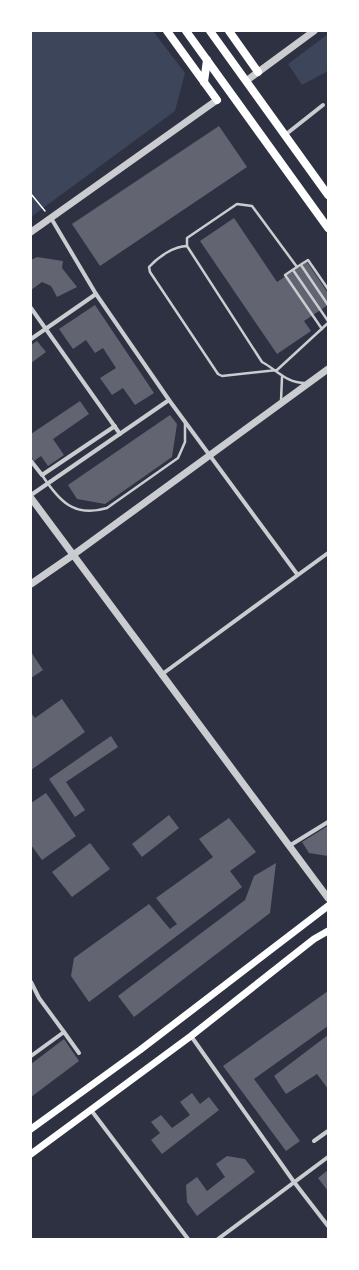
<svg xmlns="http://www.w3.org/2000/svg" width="359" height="1270" font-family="Literata,serif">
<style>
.green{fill:#3c4559}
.building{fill:#626471}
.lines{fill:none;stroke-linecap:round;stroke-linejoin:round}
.path{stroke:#fff;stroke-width:1.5}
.service{stroke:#caccd0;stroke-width:2.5}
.minor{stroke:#caccd0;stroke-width:4}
.tertiary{stroke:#caccd0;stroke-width:7}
.secondary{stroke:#fff;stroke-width:7}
.primary{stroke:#fff;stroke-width:8}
</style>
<rect width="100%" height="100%" fill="#2d3142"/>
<g class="green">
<polygon points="31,31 153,31 185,73 175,111 31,217"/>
<polygon points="328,34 328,71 302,85 288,64"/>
</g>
<g class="building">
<polygon points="219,126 247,167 100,266 72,224"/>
<polygon points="234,218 277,282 307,262 328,293 328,305 304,321 311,331 277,354 200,241"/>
<polygon points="37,257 63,261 62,268 77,287 57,297 51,286 42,282 31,290 31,260"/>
<polygon points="95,305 154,393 135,405 123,388 112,395 100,378 116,368 103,348 95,353 86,340 73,349 59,329"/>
<polygon points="37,341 46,352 31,363 31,345"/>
<polygon points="80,401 89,414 53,439 64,455 48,466 41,456 34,461 31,456 31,434"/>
<polygon points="170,415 177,424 172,457 105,504 77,499 68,485"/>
<polygon points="31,652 43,670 31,678"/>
<polygon points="62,699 85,732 31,770 31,713 35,718"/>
<polygon points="111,736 118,747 66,782 85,810 75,817 49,779"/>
<polygon points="46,793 76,836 42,860 31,845 31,803"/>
<polygon points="169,815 179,828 142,857 132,844"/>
<polygon points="229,818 256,852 230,871 242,887 89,1002 71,976 74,958 149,904 170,929 177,924 156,898 213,857 199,839"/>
<polygon points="326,827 328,827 328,856 309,853 302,842"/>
<polygon points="90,843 110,869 72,897 52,872"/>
<polygon points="276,863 270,913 134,1017 118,996 245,900 254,876"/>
<polygon points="328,991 328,1026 254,1079 300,1141 286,1151 223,1066"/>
<polygon points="328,1035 328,1089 317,1074 286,1094 274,1076"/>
<polygon points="64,1039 79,1061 31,1097 31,1064"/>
<polygon points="192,1093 200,1104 209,1097 219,1110 162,1154 151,1140 160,1133 151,1122 161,1115 172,1128 190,1115 180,1102"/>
<polygon points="227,1156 245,1159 255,1172 197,1216 187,1202 186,1185 197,1177 207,1191 225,1177 216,1164"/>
<polygon points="328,1170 328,1191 318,1178"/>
</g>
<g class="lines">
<polyline class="path" points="31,194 45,211"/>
<g class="service">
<polyline points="187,246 187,238 237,204 252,206 297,267 308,260 328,289"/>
<polyline points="301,265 328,305"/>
<polyline points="297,267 285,275 322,329"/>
<polyline points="293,270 328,321"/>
<path d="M305,383C286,383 277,370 262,362L187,246C174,246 158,257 149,267L150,272L218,374L222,376L277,370L328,323"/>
<polyline points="281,401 282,377"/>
<path d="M42,475C59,501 74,518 107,508L178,458L185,442V422"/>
</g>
<g class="minor">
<polyline points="285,135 323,105"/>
<polyline points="51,218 96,294 169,400 297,574"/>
<polyline points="31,308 120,434"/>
<polyline points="31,339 96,294"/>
<polyline points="31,461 42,475 115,426"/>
<polyline points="31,495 169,400"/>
<polyline points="161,675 328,553"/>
<polyline points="289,846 328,822"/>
<polyline points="31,982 39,998 64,1032"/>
<polyline points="191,1036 294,1182 328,1226"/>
<polyline points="31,1056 64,1032 79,1053"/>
<polyline points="91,1110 188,1239"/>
<polyline points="314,1141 328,1131"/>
<polyline points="218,1239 328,1157"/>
</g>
<g class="tertiary">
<polyline points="246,81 314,31"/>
<polyline points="31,232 217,100"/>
<polyline points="31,498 328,898"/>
<polyline points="31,584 73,555 328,369"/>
</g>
<g class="secondary">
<polyline points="31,1129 140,1050 328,906"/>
<polyline points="31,1154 191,1036 314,939 328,931"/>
</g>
<g class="primary">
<polyline points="167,31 217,100"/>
<polyline points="186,31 328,228"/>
<polyline points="210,31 328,195"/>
<polyline points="229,31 258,72"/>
<polyline points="204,82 207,60"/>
</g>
</g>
<rect width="359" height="1270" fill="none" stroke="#ffffff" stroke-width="64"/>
</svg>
